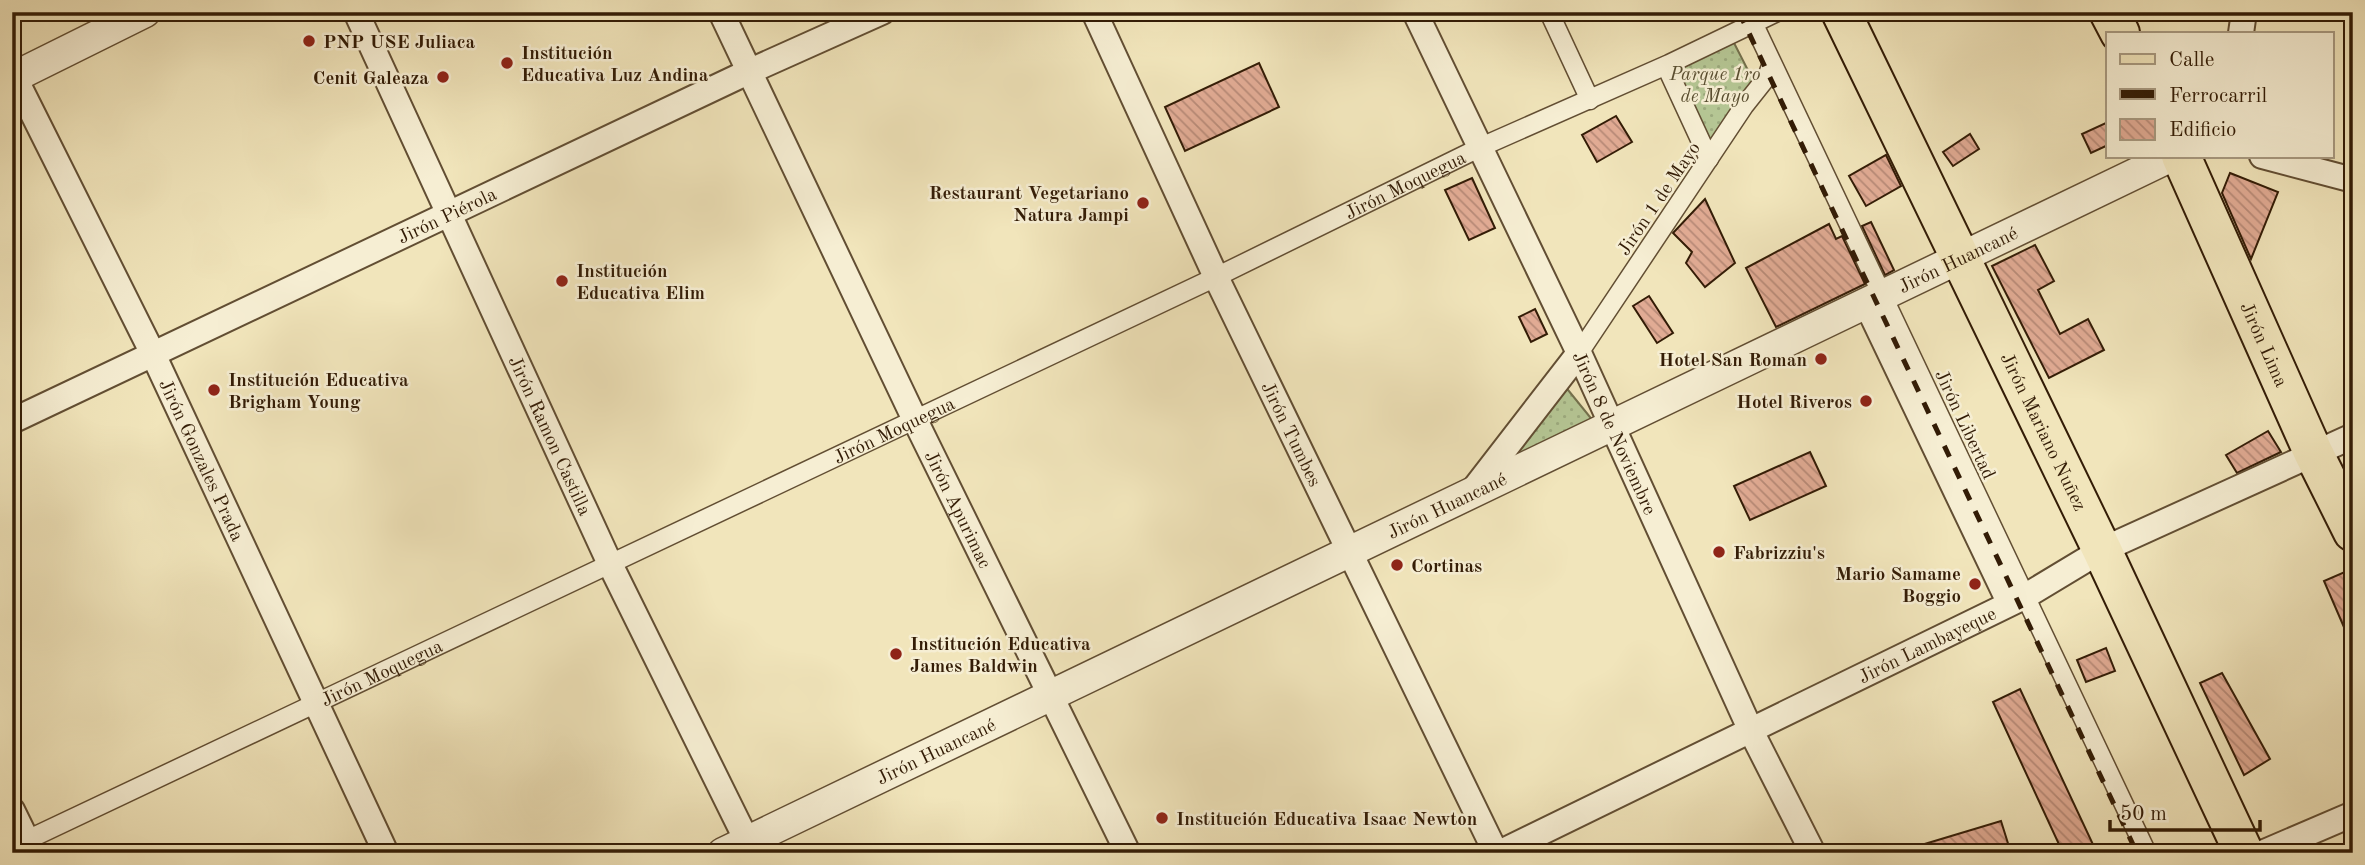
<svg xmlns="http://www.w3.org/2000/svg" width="2365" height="865" font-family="'Old Standard TT',serif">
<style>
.grass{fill:url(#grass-dots);stroke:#74714d;stroke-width:2}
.building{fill:url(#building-back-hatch);stroke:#331c06;stroke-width:2}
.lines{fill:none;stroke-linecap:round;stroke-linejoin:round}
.pedestrian-casing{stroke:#624e33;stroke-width:21}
.minor-casing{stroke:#624e33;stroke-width:28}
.tertiary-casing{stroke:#624e33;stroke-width:33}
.primary-casing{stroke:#331c06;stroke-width:42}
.pedestrian{stroke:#f6eed3;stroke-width:18}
.minor{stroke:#f6eed3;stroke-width:24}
.tertiary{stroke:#f6eed3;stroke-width:30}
.primary{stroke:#f1e5bb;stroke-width:38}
.rail{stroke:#331c06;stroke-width:5;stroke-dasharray:12 12;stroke-linecap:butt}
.poi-dot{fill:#8f2418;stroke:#f6eed3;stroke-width:2.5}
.labels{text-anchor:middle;stroke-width:5;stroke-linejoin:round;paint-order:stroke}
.poi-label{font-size:19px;font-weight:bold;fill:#331c06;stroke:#f6eed3;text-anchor:start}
.park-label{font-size:19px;font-style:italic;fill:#5a4f31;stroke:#f6eed3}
.street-label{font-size:19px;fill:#331c06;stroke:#f6eed3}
</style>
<defs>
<pattern id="grass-dots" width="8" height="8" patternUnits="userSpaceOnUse" patternTransform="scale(1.75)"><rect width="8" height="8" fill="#b5c694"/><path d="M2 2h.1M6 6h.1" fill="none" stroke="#9caa7e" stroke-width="1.8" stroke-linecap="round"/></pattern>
<pattern id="building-back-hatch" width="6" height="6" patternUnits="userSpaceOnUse" patternTransform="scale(1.75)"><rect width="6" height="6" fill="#e1ab94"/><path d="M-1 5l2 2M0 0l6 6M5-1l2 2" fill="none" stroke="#b78a77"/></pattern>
</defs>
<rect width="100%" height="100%" fill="#f1e5bb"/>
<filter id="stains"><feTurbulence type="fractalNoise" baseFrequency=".00286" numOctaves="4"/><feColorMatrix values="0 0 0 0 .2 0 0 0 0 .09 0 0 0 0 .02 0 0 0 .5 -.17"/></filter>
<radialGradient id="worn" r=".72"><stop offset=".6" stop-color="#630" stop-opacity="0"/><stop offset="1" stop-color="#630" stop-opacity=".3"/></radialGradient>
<g class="grass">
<polygon points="1732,39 1755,84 1709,152 1671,69"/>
<polygon points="1564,385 1594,422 1507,465"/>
</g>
<g class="building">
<polygon points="1259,63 1279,107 1185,151 1165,107"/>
<polygon points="1616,116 1632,142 1597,162 1582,135"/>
<polygon points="2108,122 2108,145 2091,153 2082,134"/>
<polygon points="1970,134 1979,149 1953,166 1943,152"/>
<polygon points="1886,155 1901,186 1866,206 1849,176"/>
<polygon points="2230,173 2278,192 2251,259 2222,193"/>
<polygon points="1472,178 1495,228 1469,240 1445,190"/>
<polygon points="1705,199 1735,263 1705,287 1686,263 1692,252 1673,233"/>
<polygon points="1871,222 1894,270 1885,275 1862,226"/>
<polygon points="1829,224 1836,239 1842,236 1865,284 1776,327 1746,268"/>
<polygon points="2035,245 2054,281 2038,290 2060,334 2088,319 2104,350 2049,378 1992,266"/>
<polygon points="1649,296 1673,333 1657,343 1633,306"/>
<polygon points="1535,309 1547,334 1531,342 1519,317"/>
<polygon points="2268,431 2281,452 2237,473 2226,455"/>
<polygon points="1810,452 1826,486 1750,520 1734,486"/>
<polygon points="2347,571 2353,585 2353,648 2324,581"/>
<polygon points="2106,648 2115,671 2086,682 2077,660"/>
<polygon points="2222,673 2270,759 2244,775 2200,683"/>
<polygon points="2020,689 2097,853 2063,853 1993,702"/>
<polygon points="2001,821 2011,853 1909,853 1908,849"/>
</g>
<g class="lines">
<defs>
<g id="pedestrian">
<polyline points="1549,12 1590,100"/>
<polyline points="1748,12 2147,853"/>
<polyline points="1666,66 1709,159"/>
<polyline points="1579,353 1744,106 1767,77 1771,66"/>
<path id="s1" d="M27,840L1216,277L1481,147L1669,64L1777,12"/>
</g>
<g id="minor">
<path id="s2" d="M356,12L610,564L753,853"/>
<path id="s3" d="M721,12L915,420L1128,853"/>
<path id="s4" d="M1094,12L1216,277L1496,853"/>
<path id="s5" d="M1415,12L1579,353L1751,731L1813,853"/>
<polyline points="2241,33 2244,12"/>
<path id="s6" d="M12,72L153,354L386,853"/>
<polyline points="2262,156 2353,180"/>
<polyline points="1866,303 2009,602"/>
<path id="s7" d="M12,421L748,72L882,12"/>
<polyline points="1470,494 1579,353"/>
<polyline points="12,810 33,853"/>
<path id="s8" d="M1499,853L2024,597L2102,550L2353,436"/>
<polyline points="2262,853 2353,814"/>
</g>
<g id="tertiary">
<polyline points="12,78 145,12"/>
<path id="s9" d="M723,853L2172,156"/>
</g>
<g id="primary">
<path id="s10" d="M1841,12L2102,550L2244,853"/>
<polyline points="2109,12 2120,33"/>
<path id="s11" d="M2181,156L2313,452L2353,532"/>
</g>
</defs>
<use href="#pedestrian" class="pedestrian-casing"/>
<use href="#minor" class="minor-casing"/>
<use href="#tertiary" class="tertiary-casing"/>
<use href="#primary" class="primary-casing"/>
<use href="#pedestrian" class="pedestrian"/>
<use href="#minor" class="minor"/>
<use href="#tertiary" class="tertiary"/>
<use href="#primary" class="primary"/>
<polyline class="rail" points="1739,12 2137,853"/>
</g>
<g class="poi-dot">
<circle cx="309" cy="41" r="7"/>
<circle cx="507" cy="63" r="7"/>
<circle cx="443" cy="77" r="7"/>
<circle cx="1143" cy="203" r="7"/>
<circle cx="562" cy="281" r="7"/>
<circle cx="1821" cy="359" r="7"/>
<circle cx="214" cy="390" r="7"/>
<circle cx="1866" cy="401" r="7"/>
<circle cx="1719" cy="552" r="7"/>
<circle cx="1397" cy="565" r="7"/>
<circle cx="1975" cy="584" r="7"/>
<circle cx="896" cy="654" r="7"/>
<circle cx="1162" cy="818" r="7"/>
</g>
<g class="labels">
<g class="poi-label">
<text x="323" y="48">PNP USE Juliaca</text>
<text x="521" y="59">Institución<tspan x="521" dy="22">Educativa Luz Andina</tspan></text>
<text x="429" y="84" text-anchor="end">Cenit Galeaza</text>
<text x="1129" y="199" text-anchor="end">Restaurant Vegetariano<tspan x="1129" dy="22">Natura Jampi</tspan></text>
<text x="576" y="277">Institución<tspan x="576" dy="22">Educativa Elim</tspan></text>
<text x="1807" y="366" text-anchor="end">Hotel San Roman</text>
<text x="228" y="386">Institución Educativa<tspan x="228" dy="22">Brigham Young</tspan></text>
<text x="1852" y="408" text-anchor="end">Hotel Riveros</text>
<text x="1733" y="559">Fabrizziu's</text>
<text x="1411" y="572">Cortinas</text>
<text x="1961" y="580" text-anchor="end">Mario Samame<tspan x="1961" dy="22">Boggio</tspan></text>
<text x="910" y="650">Institución Educativa<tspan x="910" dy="22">James Baldwin</tspan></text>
<text x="1176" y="825">Institución Educativa Isaac Newton</text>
</g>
<g class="park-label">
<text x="1715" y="80">Parque 1ro<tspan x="1715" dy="22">de Mayo</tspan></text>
</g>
<g class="street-label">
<text dy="7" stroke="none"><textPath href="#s1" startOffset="1526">Jirón Moquegua</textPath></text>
<text transform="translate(1658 198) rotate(-56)" y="7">Jirón 1 de Mayo</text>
<text dy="7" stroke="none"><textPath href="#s7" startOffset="481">Jirón Piérola</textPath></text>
<text dy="7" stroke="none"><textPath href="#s9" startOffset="1370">Jirón Huancané</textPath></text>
<text dy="7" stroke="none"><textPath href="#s11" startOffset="206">Jirón Lima</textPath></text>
<text transform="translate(1966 424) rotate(65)" y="7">Jirón Libertad</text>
<text dy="7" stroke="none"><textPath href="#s1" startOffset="959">Jirón Moquegua</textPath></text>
<text dy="7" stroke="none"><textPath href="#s5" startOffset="466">Jirón 8 de Noviembre</textPath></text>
<text dy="7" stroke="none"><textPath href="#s10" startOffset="466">Jirón Mariano Nuñez</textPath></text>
<text dy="7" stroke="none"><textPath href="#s4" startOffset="466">Jirón Tumbes</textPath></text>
<text dy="7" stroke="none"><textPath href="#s2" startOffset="466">Jirón Ramon Castilla</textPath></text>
<text dy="7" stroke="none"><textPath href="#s6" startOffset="432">Jirón Gonzales Prada</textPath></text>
<text dy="7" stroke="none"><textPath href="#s9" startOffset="803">Jirón Huancané</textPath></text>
<text dy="7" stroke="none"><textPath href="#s3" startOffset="551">Jirón Apurimac</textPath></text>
<text dy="7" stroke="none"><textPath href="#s8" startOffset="476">Jirón Lambayeque</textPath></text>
<text dy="7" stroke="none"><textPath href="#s1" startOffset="392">Jirón Moquegua</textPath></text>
<text dy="7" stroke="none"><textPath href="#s9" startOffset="236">Jirón Huancané</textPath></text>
</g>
</g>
<rect width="2365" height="865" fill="none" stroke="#f1e5bb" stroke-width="42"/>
<rect x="14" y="14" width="2337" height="837" fill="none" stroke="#331c06" stroke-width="3.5"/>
<rect x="21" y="21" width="2323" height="823" fill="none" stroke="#331c06" stroke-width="2"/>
<rect x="2106" y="32" width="228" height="126" fill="#f6eed3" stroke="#a89a81" stroke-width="2"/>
<rect x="2120" y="54" width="35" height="10" fill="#f1e5bb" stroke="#a89a81" stroke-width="2"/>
<text x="2169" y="66" font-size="21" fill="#331c06">Calle</text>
<rect x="2120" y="89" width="35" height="10" fill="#331c06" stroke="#a89a81" stroke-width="2"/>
<text x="2169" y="102" font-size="21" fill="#331c06">Ferrocarril</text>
<rect x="2120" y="119" width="35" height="21" fill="url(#building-back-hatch)" stroke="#a89a81" stroke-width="2"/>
<text x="2169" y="136" font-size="21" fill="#331c06">Edificio</text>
<path d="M2110 820v10h150v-10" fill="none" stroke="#331c06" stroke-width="3.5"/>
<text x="2120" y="820" font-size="21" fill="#331c06" stroke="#f6eed3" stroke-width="5" paint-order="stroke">50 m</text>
<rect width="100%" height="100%" filter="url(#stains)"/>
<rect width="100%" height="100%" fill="url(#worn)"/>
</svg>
